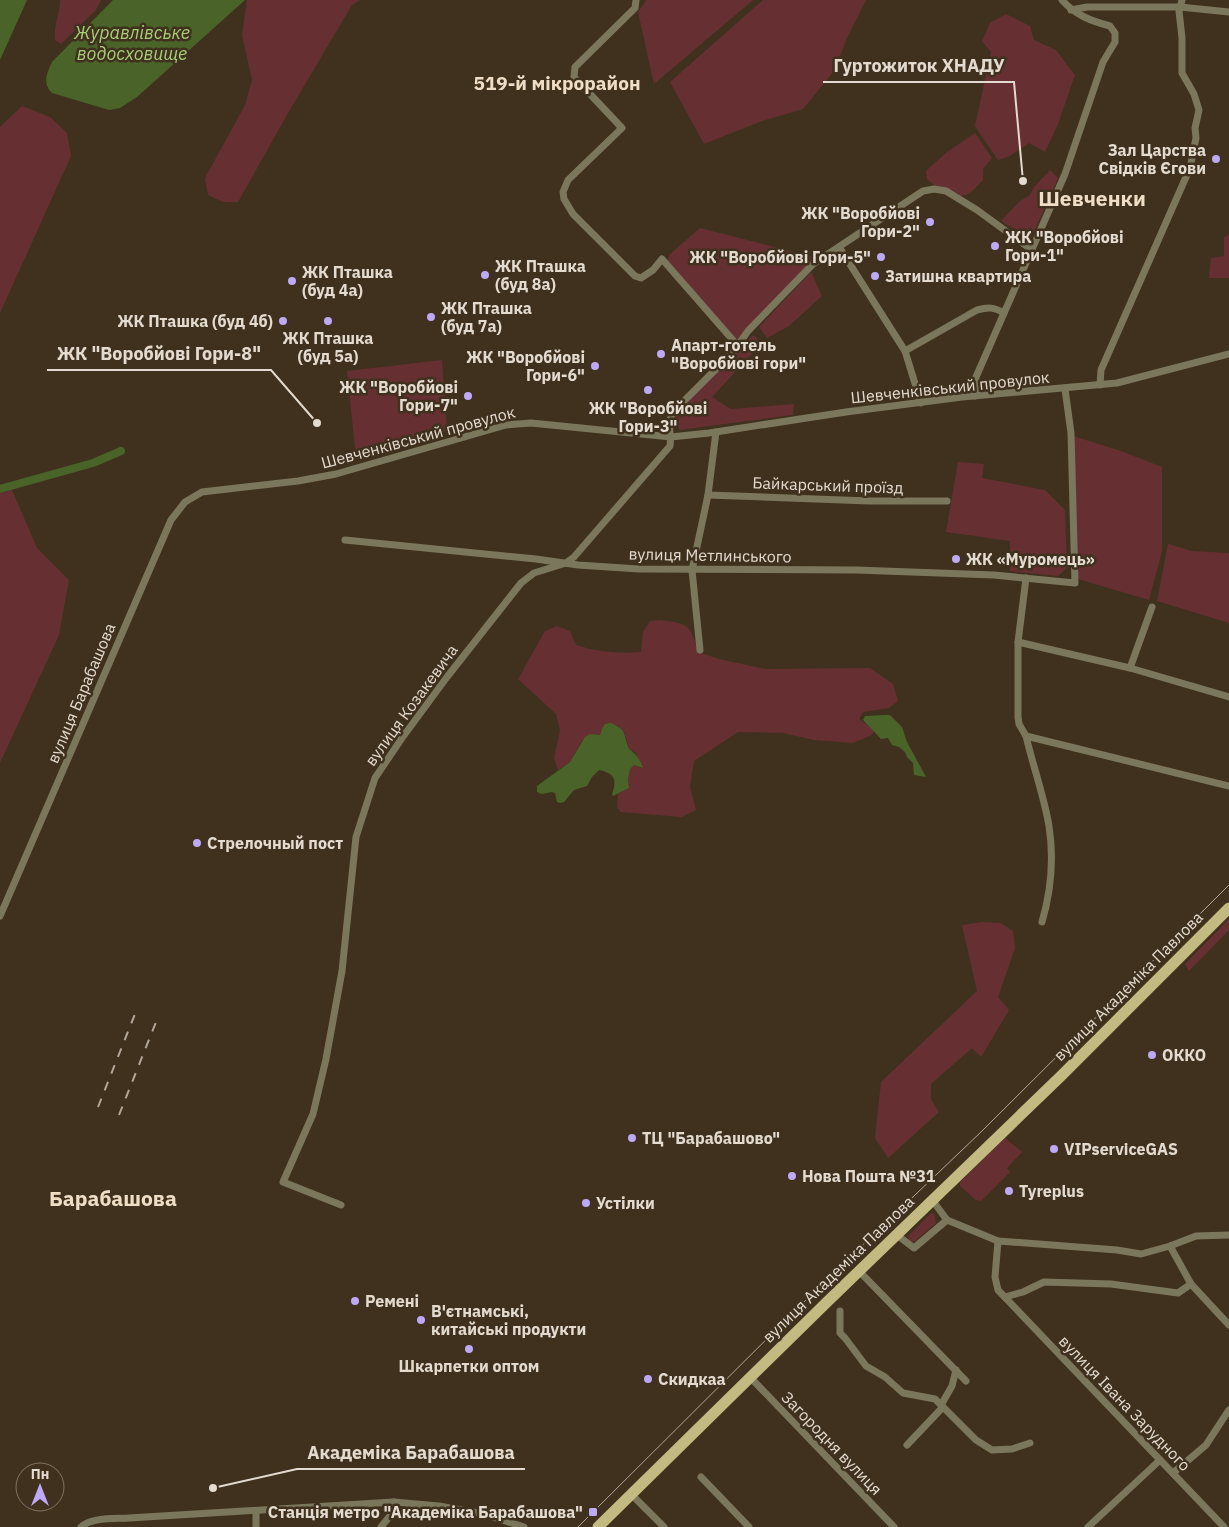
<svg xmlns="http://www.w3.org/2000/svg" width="1229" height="1527" font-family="'IBM Plex Sans',sans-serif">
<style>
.green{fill:#663032}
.water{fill:#4a6328}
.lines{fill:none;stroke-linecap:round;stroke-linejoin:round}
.canal{stroke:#4a6328;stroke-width:8}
.street{stroke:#7b775c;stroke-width:7}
.primary{stroke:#c2ba80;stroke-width:11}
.tram{stroke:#b1a699;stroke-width:1}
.rail{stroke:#b1a699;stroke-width:2;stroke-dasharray:9 9;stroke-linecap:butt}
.poi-dot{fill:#bea9f5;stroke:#3f311e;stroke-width:2}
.labels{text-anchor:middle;stroke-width:5;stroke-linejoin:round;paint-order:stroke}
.poi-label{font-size:16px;font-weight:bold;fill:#e4dbd0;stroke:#3f311e;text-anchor:start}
.street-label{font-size:16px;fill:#e4dbd0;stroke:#3f311e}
.water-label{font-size:18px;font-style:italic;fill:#a7ce78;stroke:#3f311e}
.quarter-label{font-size:19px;font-weight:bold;fill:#f0ddc6;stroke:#3f311e}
.district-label{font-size:21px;font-weight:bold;fill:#f0ddc6;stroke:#3f311e}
.leader{fill:none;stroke:#e4dbd0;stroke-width:2}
.callout-dot{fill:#e4dbd0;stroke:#3f311e;stroke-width:2}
.callout-label{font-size:18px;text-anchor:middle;font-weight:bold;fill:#e4dbd0;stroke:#3f311e;stroke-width:5;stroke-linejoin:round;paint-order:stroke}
</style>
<rect width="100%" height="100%" fill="#3f311e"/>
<g class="green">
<path d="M60,0H101L96,10L61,44L55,40C53,26 60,15 60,0Z"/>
<polygon points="247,0 360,0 352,5 288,113 238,202 223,202 208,195 205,178 245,105 252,80 242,35"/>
<polygon points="645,0 753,0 654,84 638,12 646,1"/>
<polygon points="763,0 866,0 848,36 834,71 803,109 762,121 704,144 670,82"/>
<polygon points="1006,14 1030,26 1034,40 1056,50 1075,75 1058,124 1045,152 1029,143 1010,156 998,160 975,126 991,52 982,41 990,23"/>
<polygon points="22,106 50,117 67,133 71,156 0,313 0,127"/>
<path d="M975,133L992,158L983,169V180C978,185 973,191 968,194C955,201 936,187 927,179L926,171L947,152Z"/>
<polygon points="1050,170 1058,178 1031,239 1001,221 1020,201 1030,195 1034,187"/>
<polygon points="700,228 818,258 738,342 668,262 669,255"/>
<polygon points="1229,235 1229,278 1209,278 1211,258 1224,256 1224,237"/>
<polygon points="811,272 822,296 789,326 767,338 759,327"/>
<polygon points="753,335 756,337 759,342 750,347 752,354 712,397 731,409 794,404 793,415 680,430 673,421 673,416"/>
<polygon points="442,360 447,431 356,457 347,371"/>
<polygon points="1073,436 1121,451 1162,467 1162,551 1149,600 1078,579"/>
<polygon points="958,462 984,464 982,478 1045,490 1065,510 1067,568 1058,576 1010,571 1010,541 946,532"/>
<polygon points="12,490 37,548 69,580 59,635 0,763 0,493"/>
<polygon points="1168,544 1192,551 1229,553 1229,623 1157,601"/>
<path d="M661,620C690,624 690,625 698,652L719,659L765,669L870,668L893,684L898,701L889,708L863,712L859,719L874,730L872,735L853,743L814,740L783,733L738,732L694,761L690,787L696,810L682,817L621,812L617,807L618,794L629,788L628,779L629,769L634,765L642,768L636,753L629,749L625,734L618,726L602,729L600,735L590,734L581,742L570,762L558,770L554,758L560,730L556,714L518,679L545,631L557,626L570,631L576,645C598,652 619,654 641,652L643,632L650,621Z"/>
<polygon points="1229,919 1229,930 1189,971 1185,964"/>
<polygon points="982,922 1001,923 1013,931 1015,948 998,997 1009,1010 981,1057 972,1048 931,1084 931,1099 939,1112 888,1158 875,1138 881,1082 977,991 962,925"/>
<polygon points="1005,1138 1022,1152 1007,1168 1010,1172 981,1201 976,1200 960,1186 960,1182"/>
<polygon points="931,1213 934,1213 936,1223 914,1242 910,1241 908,1236"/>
</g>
<g class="water">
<polygon points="0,0 27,0 0,60"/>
<path d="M113,0H245L137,97L120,108L109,110L52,93C42,83 47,73 52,62Z"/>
<polygon points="885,715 890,715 902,727 907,742 926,777 914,775 913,763 907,757 905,752 899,747 892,745 888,738 881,739 863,720 865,716"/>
<path d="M611,723C628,731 623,734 629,749C636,754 640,759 643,768L634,765L630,769L628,779L629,788L613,796L612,794C617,780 615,773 599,770L592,777L587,786L574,790L564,802L560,803L557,802L555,793L552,792L542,794L537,792V786L570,762L585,737L590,734L600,735L602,729L605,724Z"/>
</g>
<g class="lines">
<polyline class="canal" points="0,489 93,463 121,451"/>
<g class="street">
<polyline points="636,0 635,8 575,67 574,77 622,128 568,180 563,192 564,199 573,214 635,276 641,278 653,270 662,259 738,346"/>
<polyline points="1071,10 1087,7 1180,7 1229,12"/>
<polyline points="839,247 905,351 921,403"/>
<path d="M905,351L977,310C988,307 994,307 1004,313"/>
<polyline points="1100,385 1101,370 1190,168 1196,138 1195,128 1199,110 1194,94 1182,73 1182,38 1179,11 1182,0"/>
<path d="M975,396L976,377L1065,174L1103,62L1115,42V33L1110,26C1091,21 1075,15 1062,0"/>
<polyline points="708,495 869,501 947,501"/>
<polyline points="345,540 536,559 578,565 639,569 856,570 994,575 1075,583 1071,433 1065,389"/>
<path d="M1026,578L1018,642V717L1019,724L1026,736C1033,766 1044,796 1049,826C1054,858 1051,891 1042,922"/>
<polyline points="1018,642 1130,668 1229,697"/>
<polyline points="700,650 692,570 708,495 716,432"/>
<polyline points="1130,668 1152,607"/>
<polyline points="1026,736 1229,786"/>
<polyline points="0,916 171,520 185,502 202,492 298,481 336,474 506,425 531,423 671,437 709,433 846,412 962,397 1117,383 1229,354"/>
<polyline points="933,1201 947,1220 998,1241 1117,1250 1141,1254 1170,1246 1196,1236 1229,1235"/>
<path d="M341,1205L283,1182L313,1114L326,1059L342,971L356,837L375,778L402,738L447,677L521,583L534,573L566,563L574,557L670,446C672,432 666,427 673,412L734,351L748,331L813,264L923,191L934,189L946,191L977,210L1032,250"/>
<polyline points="897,1235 914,1248 947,1220"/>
<polyline points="998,1241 995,1277 998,1290 1224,1527"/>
<polyline points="1170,1246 1191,1284"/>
<polyline points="859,1271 966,1381"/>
<polyline points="1005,1297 1023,1292 1044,1282 1111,1284 1178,1293 1191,1284 1229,1325"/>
<polyline points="840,1311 840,1333 845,1338 866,1366 885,1377 903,1393 935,1399 976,1440 992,1450 1012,1449 1030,1443"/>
<polyline points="750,1377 894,1527"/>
<polyline points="941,1405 952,1386 956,1370"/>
<polyline points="907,1445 943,1407"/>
<polyline points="1173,1473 1206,1445 1229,1410"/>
<polyline points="701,1477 749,1527"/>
<polyline points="632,1495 664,1527"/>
<polyline points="256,1511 256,1527"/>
<path d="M81,1527C91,1517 115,1519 129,1518L394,1502L439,1506L484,1514L524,1527"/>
<polyline points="381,1527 394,1511 394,1502"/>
<polyline points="1088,1527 1160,1460"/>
</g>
<polyline class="primary" points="598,1527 827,1302 1061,1076 1229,908"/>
<polyline class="tram" points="578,1527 826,1280 982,1131 1229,885"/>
<g class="rail">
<polyline points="98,1107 137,1009"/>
<polyline points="119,1115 158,1017"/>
</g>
</g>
<g class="poi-dot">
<circle cx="1216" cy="159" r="5"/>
<circle cx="930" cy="222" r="5"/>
<circle cx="995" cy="246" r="5"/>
<circle cx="881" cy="257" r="5"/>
<circle cx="485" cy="275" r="5"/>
<circle cx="875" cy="276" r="5"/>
<circle cx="292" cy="281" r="5"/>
<circle cx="431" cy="317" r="5"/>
<circle cx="283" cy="321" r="5"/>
<circle cx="328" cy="321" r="5"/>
<circle cx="661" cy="354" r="5"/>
<circle cx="595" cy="366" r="5"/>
<circle cx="648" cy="390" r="5"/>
<circle cx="468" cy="396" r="5"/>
<circle cx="956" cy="559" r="5"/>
<circle cx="197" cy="843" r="5"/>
<circle cx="1152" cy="1055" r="5"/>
<circle cx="632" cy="1138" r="5"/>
<circle cx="1054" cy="1149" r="5"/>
<circle cx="792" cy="1176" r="5"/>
<circle cx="1009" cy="1191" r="5"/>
<circle cx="586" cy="1203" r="5"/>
<circle cx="355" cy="1301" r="5"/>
<circle cx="421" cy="1320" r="5"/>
<circle cx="469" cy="1349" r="5"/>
<circle cx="648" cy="1379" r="5"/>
<rect x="588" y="1507" width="10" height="10" rx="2.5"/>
</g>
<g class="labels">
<g class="poi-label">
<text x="1206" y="156" text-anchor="end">Зал Царства<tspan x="1206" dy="18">Свідків Єгови</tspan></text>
<text x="920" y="219" text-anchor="end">ЖК "Воробйові<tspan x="920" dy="18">Гори-2"</tspan></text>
<text x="1005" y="243">ЖК "Воробйові<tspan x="1005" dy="18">Гори-1"</tspan></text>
<text x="871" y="263" text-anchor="end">ЖК "Воробйові Гори-5"</text>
<text x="495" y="272">ЖК Пташка<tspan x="495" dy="18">(буд 8а)</tspan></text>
<text x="302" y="278">ЖК Пташка<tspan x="302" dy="18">(буд 4а)</tspan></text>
<text x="885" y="282">Затишна квартира</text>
<text x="441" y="314">ЖК Пташка<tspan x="441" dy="18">(буд 7а)</tspan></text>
<text x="273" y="327" text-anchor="end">ЖК Пташка (буд 4б)</text>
<text x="328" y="344" text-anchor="middle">ЖК Пташка<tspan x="328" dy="18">(буд 5а)</tspan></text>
<text x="671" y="351">Апарт-готель<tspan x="671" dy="18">"Воробйові гори"</tspan></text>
<text x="585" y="363" text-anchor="end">ЖК "Воробйові<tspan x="585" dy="18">Гори-6"</tspan></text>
<text x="458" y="393" text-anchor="end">ЖК "Воробйові<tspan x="458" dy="18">Гори-7"</tspan></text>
<text x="648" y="414" text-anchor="middle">ЖК "Воробйові<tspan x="648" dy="18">Гори-3"</tspan></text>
<text x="966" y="565">ЖК «Муромець»</text>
<text x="207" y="849">Стрелочный пост</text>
<text x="1162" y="1061">ОККО</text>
<text x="642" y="1144">ТЦ "Барабашово"</text>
<text x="1064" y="1155">VIPserviceGAS</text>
<text x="802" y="1182">Нова Пошта №31</text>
<text x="1019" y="1197">Tyreplus</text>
<text x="596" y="1209">Устілки</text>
<text x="365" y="1307">Ремені</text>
<text x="431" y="1317">В'єтнамські,<tspan x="431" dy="18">китайські продукти</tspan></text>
<text x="469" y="1372" text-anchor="middle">Шкарпетки оптом</text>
<text x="658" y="1385">Скидкаа</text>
<text x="583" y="1518" text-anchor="end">Станція метро "Академіка Барабашова"</text>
</g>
<g class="street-label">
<text transform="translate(950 387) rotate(-6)" y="6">Шевченківський провулок</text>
<text transform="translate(418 437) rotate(-15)" y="6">Шевченківський провулок</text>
<text transform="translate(828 485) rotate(2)" y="6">Байкарський проїзд</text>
<text transform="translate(710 555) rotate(1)" y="6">вулиця Метлинського</text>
<text transform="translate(81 693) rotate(-67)" y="6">вулиця Барабашова</text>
<text transform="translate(411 705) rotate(-54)" y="6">вулиця Козакевича</text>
<text transform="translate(1128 986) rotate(-45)" y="6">вулиця Академіка Павлова</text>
<text transform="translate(838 1269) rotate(-44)" y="6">вулиця Академіка Павлова</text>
<text transform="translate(1125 1403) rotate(46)" y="6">вулиця Івана Зарудного</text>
<text transform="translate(832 1443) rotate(46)" y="6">Загородня вулиця</text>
</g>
<g class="water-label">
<text x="132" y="39">Журавлівське<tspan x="132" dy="21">водосховище</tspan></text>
</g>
<g class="quarter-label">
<text x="557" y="90">519-й мікрорайон</text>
</g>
<g class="district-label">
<text x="1092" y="206">Шевченки</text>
<text x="113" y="1206">Барабашова</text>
</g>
</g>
<path class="leader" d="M1023 181L1014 82H823M317 423L271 370H47M213 1488L297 1469H525"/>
<g class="callout-dot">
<circle cx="1023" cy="181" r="5"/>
<circle cx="317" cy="423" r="5"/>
<circle cx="213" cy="1488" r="5"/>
</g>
<g class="callout-label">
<text x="919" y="72">Гуртожиток ХНАДУ</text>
<text x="159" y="360">ЖК "Воробйові Гори-8"</text>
<text x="411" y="1459">Академіка Барабашова</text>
</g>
<g transform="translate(40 1487)"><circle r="24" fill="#3f311e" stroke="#817565"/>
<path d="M0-4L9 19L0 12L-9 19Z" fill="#bea9f5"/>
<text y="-8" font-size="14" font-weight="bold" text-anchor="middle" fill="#e4dbd0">Пн</text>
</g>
</svg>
